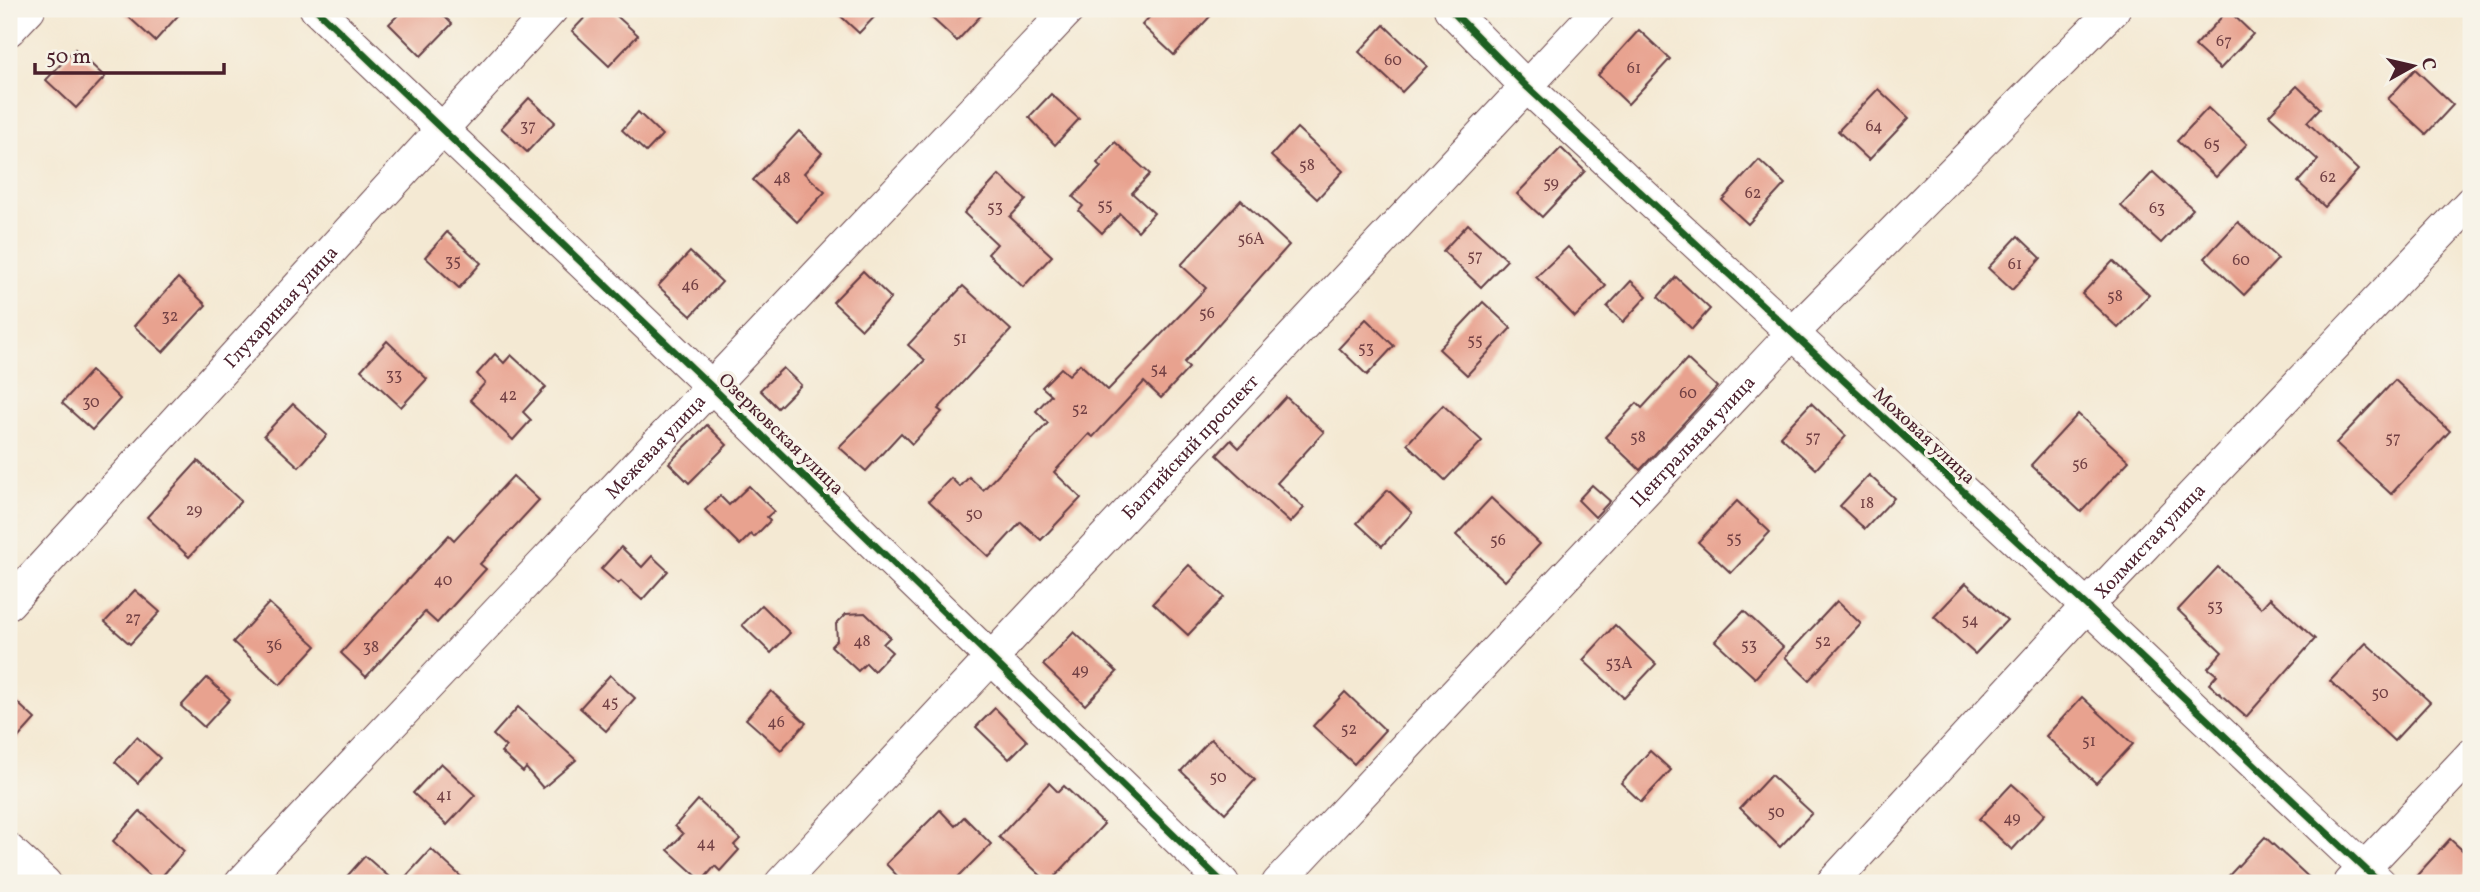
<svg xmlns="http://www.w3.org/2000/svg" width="2480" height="892" font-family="Vollkorn,serif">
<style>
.building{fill:#e8a28f}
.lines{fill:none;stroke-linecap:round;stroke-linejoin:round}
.minor-casing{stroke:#643d44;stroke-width:34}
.minor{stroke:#fff;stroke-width:32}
.cycleway-casing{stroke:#f7f3e8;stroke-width:11}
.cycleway{stroke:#1b5e20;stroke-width:7}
.labels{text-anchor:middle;stroke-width:7;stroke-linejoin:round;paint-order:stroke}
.number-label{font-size:16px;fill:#724044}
.street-label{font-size:19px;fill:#4a1f2b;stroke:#f7f3e8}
</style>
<rect width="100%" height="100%" fill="#f7f3e8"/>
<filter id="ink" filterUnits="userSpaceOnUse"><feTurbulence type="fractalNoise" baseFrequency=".0143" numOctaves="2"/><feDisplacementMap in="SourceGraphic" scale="14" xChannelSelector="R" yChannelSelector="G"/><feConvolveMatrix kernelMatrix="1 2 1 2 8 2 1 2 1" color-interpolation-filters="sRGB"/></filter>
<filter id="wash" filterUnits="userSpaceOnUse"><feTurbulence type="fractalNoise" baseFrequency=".00686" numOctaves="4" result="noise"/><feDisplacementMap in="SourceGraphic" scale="28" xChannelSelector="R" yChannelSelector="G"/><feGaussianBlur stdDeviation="1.57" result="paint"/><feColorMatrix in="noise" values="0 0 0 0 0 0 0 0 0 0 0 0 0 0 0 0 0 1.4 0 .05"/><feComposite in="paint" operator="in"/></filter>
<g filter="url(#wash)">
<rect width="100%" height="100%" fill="#f4e9d3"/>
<g id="blocks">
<g class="building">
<polygon points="120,9 184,9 155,41"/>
<polygon points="404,9 437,9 452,24 421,56 389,24"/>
<polygon points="593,9 609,9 638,35 609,66 572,31"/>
<polygon points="833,9 882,9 859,33"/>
<polygon points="922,9 987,9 957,41"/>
<polygon points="1157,9 1217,9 1174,55 1142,25"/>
<polygon points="2228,10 2253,34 2220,69 2195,46"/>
<polygon points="1384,25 1427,66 1402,92 1359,52"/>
<polygon points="1639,30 1670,59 1628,104 1598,75"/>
<polygon points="75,49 105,77 76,108 46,80"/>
<polygon points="2415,69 2453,105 2426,134 2388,99"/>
<polygon points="2297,86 2320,108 2307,122 2358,170 2325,207 2298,182 2318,160 2269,115"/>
<polygon points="1878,89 1909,118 1869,160 1838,131"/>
<polygon points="1051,94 1079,119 1055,145 1029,117"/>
<polygon points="529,98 555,122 527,152 501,128"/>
<polygon points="2208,108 2247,144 2216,177 2177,141"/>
<polygon points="638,112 662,135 646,152 622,130"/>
<polygon points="1297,128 1343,171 1317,199 1271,156"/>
<polygon points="799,131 822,153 804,173 825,192 797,222 753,180"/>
<polygon points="1115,142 1150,174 1132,193 1154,213 1138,231 1120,214 1102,233 1079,211 1083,206 1073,197 1101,167 1097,163"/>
<polygon points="1561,148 1585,171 1542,217 1517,194"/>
<polygon points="1759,160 1785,184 1748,224 1722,200"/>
<polygon points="2153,172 2193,209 2161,243 2121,206"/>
<polygon points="999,175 1026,200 1010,217 1052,256 1023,287 988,254 997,244 964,213"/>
<polygon points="1241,200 1289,245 1184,363 1189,368 1161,398 1144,382 1093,437 1089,434 1054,472 1081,498 1041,540 1021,522 989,557 929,501 951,478 960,487 969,477 983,490 1048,423 1036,411 1051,395 1042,387 1061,368 1069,375 1080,364 1108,390 1206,288 1181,265"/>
<polygon points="2238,222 2278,259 2244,295 2205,258"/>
<polygon points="1468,224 1507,260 1481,287 1443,251"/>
<polygon points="447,232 481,263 459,288 425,257"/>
<polygon points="2018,236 2041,258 2012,290 1988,268"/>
<polygon points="1568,247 1606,286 1575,317 1536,277"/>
<polygon points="690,252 722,282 691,316 658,286"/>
<polygon points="2113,261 2149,295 2118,328 2082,294"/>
<polygon points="863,271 891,298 862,329 833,302"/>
<polygon points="1676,277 1710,309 1692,329 1658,297"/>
<polygon points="178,278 206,305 163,352 134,326"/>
<polygon points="1631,281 1647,296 1623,322 1607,307"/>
<polygon points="963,286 1011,330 938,409 942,412 912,444 901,433 866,471 839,447 925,360 908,345"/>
<polygon points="1483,302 1511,328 1467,375 1439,349"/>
<polygon points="1366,319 1394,346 1367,375 1339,348"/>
<polygon points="387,341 427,379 401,407 361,370"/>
<polygon points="495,354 504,363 511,355 546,387 523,412 531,420 513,440 470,400 485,383 477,374"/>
<polygon points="1687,359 1717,387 1640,470 1605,437 1637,403 1642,408"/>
<polygon points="783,368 801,385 778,408 760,390"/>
<polygon points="91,371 120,399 92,430 62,403"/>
<polygon points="2395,380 2450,431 2391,494 2336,443"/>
<polygon points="1286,397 1324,432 1277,483 1304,508 1290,523 1217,455 1231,440 1239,448"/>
<polygon points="1811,403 1846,436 1816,469 1780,436"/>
<polygon points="293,404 327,435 299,467 264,435"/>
<polygon points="1443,405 1482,441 1445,480 1407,444"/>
<polygon points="2078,414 2129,461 2081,512 2031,465"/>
<polygon points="707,425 727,445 689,483 669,463"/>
<polygon points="198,461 241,501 189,557 147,517"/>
<polygon points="1869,475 1894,498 1865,529 1840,506"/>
<polygon points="513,476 539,500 480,564 486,569 437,623 425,612 366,677 341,653 449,535 454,540"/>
<polygon points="1592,485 1610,501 1595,517 1578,500"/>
<polygon points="749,486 774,511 767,517 770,521 754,537 751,534 740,545 705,510 720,496 729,505"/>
<polygon points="1388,490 1412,513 1382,546 1357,523"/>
<polygon points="1491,498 1540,544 1505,581 1456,535"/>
<polygon points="1737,501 1770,532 1731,573 1698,542"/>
<polygon points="621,547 642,567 652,556 668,571 642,600 621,581 618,584 601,569"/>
<polygon points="1189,565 1224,597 1188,635 1153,603"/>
<polygon points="2218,567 2261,608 2270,598 2315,639 2246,717 2209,684 2217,675 2208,668 2222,652 2178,610"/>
<polygon points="1966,583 2007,620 1975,654 1934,617"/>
<polygon points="135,590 160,612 130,644 105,622"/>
<polygon points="1837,601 1861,624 1809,680 1785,657"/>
<polygon points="269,603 316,646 280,685 233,642"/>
<polygon points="762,605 790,633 771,653 742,625"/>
<polygon points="1744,611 1783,647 1755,678 1715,641"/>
<polygon points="865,613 890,637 883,644 892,652 874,671 866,663 858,671 831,646 837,640 836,624 846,614"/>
<polygon points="1615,625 1656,664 1624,698 1583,660"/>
<polygon points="1074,632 1117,672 1085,705 1043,665"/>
<polygon points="2366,643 2430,702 2394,741 2330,681"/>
<polygon points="610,675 635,698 606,731 580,708"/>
<polygon points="207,678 230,699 204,727 181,706"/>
<polygon points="771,691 806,723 781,750 746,719"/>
<polygon points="1345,692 1385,730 1354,764 1313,726"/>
<polygon points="9,695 35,719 9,748"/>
<polygon points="2082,697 2133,744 2096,783 2046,736"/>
<polygon points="518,707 576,760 543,788 526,768 523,772 501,752 506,747 493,735"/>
<polygon points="995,708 1027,741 1009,759 976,727"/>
<polygon points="137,737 160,758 138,783 115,762"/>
<polygon points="1211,739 1255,780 1225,813 1181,771"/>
<polygon points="1650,751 1671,770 1641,802 1621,783"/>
<polygon points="441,763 475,795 447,825 413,793"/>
<polygon points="1771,775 1812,813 1780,847 1740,808"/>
<polygon points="1049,783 1058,792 1064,786 1104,824 1049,883 999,837"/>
<polygon points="2012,784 2045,814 2012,850 1979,819"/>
<polygon points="698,800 740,839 734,845 739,850 720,871 715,866 702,881 668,850 683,834 675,826"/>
<polygon points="940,810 955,826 964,817 991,844 952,883 904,883 886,864"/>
<polygon points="140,811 184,851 157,882 113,841"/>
<polygon points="2265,837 2315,883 2222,883"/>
<polygon points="2450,839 2471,858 2471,867 2457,883 2410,883"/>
<polygon points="431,849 468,883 400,883"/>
<polygon points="365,856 396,883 341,883"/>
</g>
</g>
</g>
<g filter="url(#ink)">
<use href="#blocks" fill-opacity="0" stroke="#643d44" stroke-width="2"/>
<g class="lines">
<defs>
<g id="minor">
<polyline points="316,9 712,387 1223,883"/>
<polyline points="1450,9 1526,86 2087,606 2380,883"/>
<polyline points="9,30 29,9"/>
<path id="s1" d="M9,603L552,9"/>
<polyline points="9,850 45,883"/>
<path id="s2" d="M241,883L1069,9"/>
<path id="s3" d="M781,883L1599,9"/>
<path id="s4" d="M1278,883L1792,334L2114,9"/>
<path id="s5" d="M1832,883L2087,606L2471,202"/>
<polyline points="2350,883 2471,755"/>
</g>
</defs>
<use href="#minor" class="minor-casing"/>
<use href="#minor" class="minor"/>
<defs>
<g id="cycleway">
<polyline points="316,9 712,387 1223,883"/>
<polyline points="1450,9 1526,86 2087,606 2380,883"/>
</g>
</defs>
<use href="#cycleway" class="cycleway-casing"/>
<use href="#cycleway" class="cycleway"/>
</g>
</g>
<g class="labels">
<g class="number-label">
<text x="2224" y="46">67</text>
<text x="1393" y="65">60</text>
<text x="1634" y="73">61</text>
<text x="528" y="131">37</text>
<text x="1874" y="131">64</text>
<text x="2212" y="149">65</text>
<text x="1307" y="170">58</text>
<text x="2328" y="182">62</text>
<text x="782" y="183">48</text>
<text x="1551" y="188">59</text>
<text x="1753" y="198">62</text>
<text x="1105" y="210">55</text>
<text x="995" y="212">53</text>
<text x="2157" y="213">63</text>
<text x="1251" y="244">56А</text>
<text x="1475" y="261">57</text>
<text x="2241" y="265">60</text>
<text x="453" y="266">35</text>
<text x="2015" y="269">61</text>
<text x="690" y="290">46</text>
<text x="2115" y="301">58</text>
<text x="1207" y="318">56</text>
<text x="170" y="321">32</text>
<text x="960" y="343">51</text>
<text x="1475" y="345">55</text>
<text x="1366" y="353">53</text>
<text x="1159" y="374">54</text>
<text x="394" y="380">33</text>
<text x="1688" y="398">60</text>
<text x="508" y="400">42</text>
<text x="91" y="407">30</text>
<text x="1080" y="414">52</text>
<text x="1638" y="442">58</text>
<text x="1813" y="442">57</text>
<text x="2393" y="443">57</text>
<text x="2080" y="469">56</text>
<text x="1867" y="508">18</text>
<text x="194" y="515">29</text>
<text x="974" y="519">50</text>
<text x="1734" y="543">55</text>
<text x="1498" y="545">56</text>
<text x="443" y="585">40</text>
<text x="2215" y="611">53</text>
<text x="133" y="623">27</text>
<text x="1970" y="625">54</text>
<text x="862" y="646">48</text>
<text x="1823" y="646">52</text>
<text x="274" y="650">36</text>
<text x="1749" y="650">53</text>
<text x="371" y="652">38</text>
<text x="1619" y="668">53А</text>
<text x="1080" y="675">49</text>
<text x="2380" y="698">50</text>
<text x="610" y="707">45</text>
<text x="776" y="727">46</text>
<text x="1349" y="734">52</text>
<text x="2089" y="746">51</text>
<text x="1218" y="782">50</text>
<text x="444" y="800">41</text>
<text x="1776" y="817">50</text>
<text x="2012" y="823">49</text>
<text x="706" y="848">44</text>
</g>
<g class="street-label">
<text dy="7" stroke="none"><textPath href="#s1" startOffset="402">Глухариная улица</textPath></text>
<text transform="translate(782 433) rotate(44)" y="7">Озерковская улица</text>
<text transform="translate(1925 435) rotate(43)" y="7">Моховая улица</text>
<text dy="7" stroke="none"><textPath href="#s4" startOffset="606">Центральная улица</textPath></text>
<text dy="7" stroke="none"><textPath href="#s2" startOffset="602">Межевая улица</textPath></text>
<text dy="7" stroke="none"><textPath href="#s3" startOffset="598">Балтийский проспект</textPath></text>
<text dy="7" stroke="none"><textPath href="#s5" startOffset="467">Холмистая улица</textPath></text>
</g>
</g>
<rect width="2480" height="892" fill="none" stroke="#f7f3e8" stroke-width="35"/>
<g transform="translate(2413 66) rotate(82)" stroke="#f7f3e8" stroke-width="5" paint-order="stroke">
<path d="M0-5L12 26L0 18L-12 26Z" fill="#4a1f2b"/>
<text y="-10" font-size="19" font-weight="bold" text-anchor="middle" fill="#4a1f2b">С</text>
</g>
<path d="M35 63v10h189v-10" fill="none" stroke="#4a1f2b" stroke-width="3.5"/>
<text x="46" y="63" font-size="21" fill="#4a1f2b" stroke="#f7f3e8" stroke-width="5" paint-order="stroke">50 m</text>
</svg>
